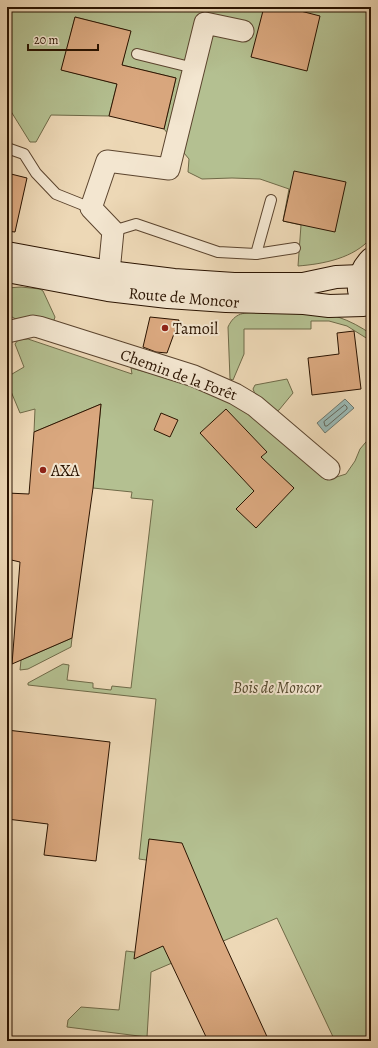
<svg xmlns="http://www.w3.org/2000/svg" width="378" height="1048" font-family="Alegreya,serif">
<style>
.green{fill:#b4c091;stroke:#6f6a48}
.water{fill:#9ab9b5;stroke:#6d776d}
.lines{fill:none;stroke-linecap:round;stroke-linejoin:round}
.shore{stroke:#62665a;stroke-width:1}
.building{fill:#daa87f;stroke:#2a1300}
.service-casing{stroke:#5b442e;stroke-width:12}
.minor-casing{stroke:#5b442e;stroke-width:23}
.secondary-casing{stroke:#2a1300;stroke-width:24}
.service{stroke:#f3e6d0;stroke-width:10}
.minor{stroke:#f3e6d0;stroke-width:21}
.secondary{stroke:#f3e6d0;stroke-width:22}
.poi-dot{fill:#8f2418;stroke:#f3e6d0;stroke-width:1.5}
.labels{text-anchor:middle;stroke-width:4;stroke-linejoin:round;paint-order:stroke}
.street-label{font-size:16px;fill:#2a1300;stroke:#f3e6d0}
.poi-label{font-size:16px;fill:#2a1300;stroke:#f3e6d0;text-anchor:start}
.park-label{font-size:16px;font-style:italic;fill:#53472c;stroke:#f3e6d0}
</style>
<rect width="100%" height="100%" fill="#edd8b6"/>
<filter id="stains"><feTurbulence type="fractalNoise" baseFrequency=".005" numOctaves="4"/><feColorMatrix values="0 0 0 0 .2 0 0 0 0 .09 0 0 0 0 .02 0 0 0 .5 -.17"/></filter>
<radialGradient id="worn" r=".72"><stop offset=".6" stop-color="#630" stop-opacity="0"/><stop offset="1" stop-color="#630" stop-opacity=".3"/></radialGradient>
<g class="green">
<path d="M7,7H371V238C354,258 324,264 298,266L301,225L283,221L289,189L260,179L232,178L202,179L188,172L189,159L164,129L176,78L122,65L130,31L75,17L62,70L117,84L109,116L51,115L36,142H30L7,105Z"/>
<polygon points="21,287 40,289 43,291 55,317 54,320 50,322 16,319 8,315 7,288"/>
<path d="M258,312C282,312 316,309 338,317C350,321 361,327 371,334V341L347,326L329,321H311V329H244V354L233,380L230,379L228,327C235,312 244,313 258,312Z"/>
<polygon points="28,339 132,374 131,368 190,384 245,407 327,480 346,474 355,461 360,449 371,436 371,1041 335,1041 277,918 151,972 147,1037 67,1027 68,1020 81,1007 119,1010 126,951 142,953 153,861 139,859 156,699 28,685 28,683 63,664 69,665 67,680 93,683 93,688 111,690 112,686 131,688 153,500 131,498 132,492 93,488 101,404 34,432 35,409 20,413 7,382 7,377 24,367 15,344 18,340"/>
<polygon points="287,379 293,393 279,410 275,412 255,394 253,389 255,385"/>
<polygon points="72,638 71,647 28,669 20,670 21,660"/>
</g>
<polygon class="water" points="345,399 354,408 325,433 317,423"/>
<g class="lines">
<polygon class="shore" points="345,405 347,407 347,409 327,426 325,426 324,422"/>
</g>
<g class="building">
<polygon points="264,7 285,7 320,16 307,71 251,57"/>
<polygon points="75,17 131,31 122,65 176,78 164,129 109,116 117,84 61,70"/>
<polygon points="294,171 346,182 335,232 283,221"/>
<polygon points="7,173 27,178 15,232 7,231"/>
<polygon points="150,317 179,320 167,353 156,352 143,347"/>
<polygon points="354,331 361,389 312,395 308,358 339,354 337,333"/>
<polygon points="101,404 93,488 72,638 12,664 20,562 7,559 7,493 29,494 34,432"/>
<polygon points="226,409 267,452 261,457 294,488 256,528 236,509 254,491 200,433"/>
<polygon points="161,413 178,420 170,437 154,430"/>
<polygon points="7,730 110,742 96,861 44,855 48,824 7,819"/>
<polygon points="149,839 182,843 222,938 269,1041 208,1041 163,946 134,959"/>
</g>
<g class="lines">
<defs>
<g id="service">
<polyline points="137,54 194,68"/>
<polyline points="7,148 24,154 36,173 56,194 91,208"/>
<polyline points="113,231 136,224 218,252 256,254 295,248"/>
<polyline points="256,254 271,200"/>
</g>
<g id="minor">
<polyline points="109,272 113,231 91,208 107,161 169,169 205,23 243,31"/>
<polyline points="7,332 33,326 39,327 194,376 235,394 255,406 329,469"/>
</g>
<g id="secondary">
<polyline points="7,253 109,272 174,280 234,284 303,284 336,277 361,276"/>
<polyline points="7,271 108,290 168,297 226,301 304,303 329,306 363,305"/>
<path d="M359,290C358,278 363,267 371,259"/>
</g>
</defs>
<use href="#service" class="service-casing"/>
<use href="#minor" class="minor-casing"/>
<use href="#secondary" class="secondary-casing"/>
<use href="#service" class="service"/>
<use href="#minor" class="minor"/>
<use href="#secondary" class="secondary"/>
</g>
<g class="poi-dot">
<circle cx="165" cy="328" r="4"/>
<circle cx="43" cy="470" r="4"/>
</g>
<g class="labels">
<g class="street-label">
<text transform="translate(184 297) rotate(5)" y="6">Route de Moncor</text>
<text transform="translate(179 374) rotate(20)" y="6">Chemin de la Forêt</text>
</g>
<g class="poi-label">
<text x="173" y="334">Tamoil</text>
<text x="51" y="476">AXA</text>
</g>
<g class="park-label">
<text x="277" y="693">Bois de Moncor</text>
</g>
</g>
<rect width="378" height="1048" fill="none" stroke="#edd8b6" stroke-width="24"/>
<rect x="8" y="8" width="362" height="1032" fill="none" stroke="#2a1300" stroke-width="2"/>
<rect x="12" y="12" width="354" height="1024" fill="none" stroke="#2a1300"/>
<path d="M28 44v6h70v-6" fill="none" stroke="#2a1300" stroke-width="2"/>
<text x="34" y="44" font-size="12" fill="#2a1300" stroke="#f3e6d0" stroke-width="3" paint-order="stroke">20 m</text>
<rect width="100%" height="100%" filter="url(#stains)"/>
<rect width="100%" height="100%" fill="url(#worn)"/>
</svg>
